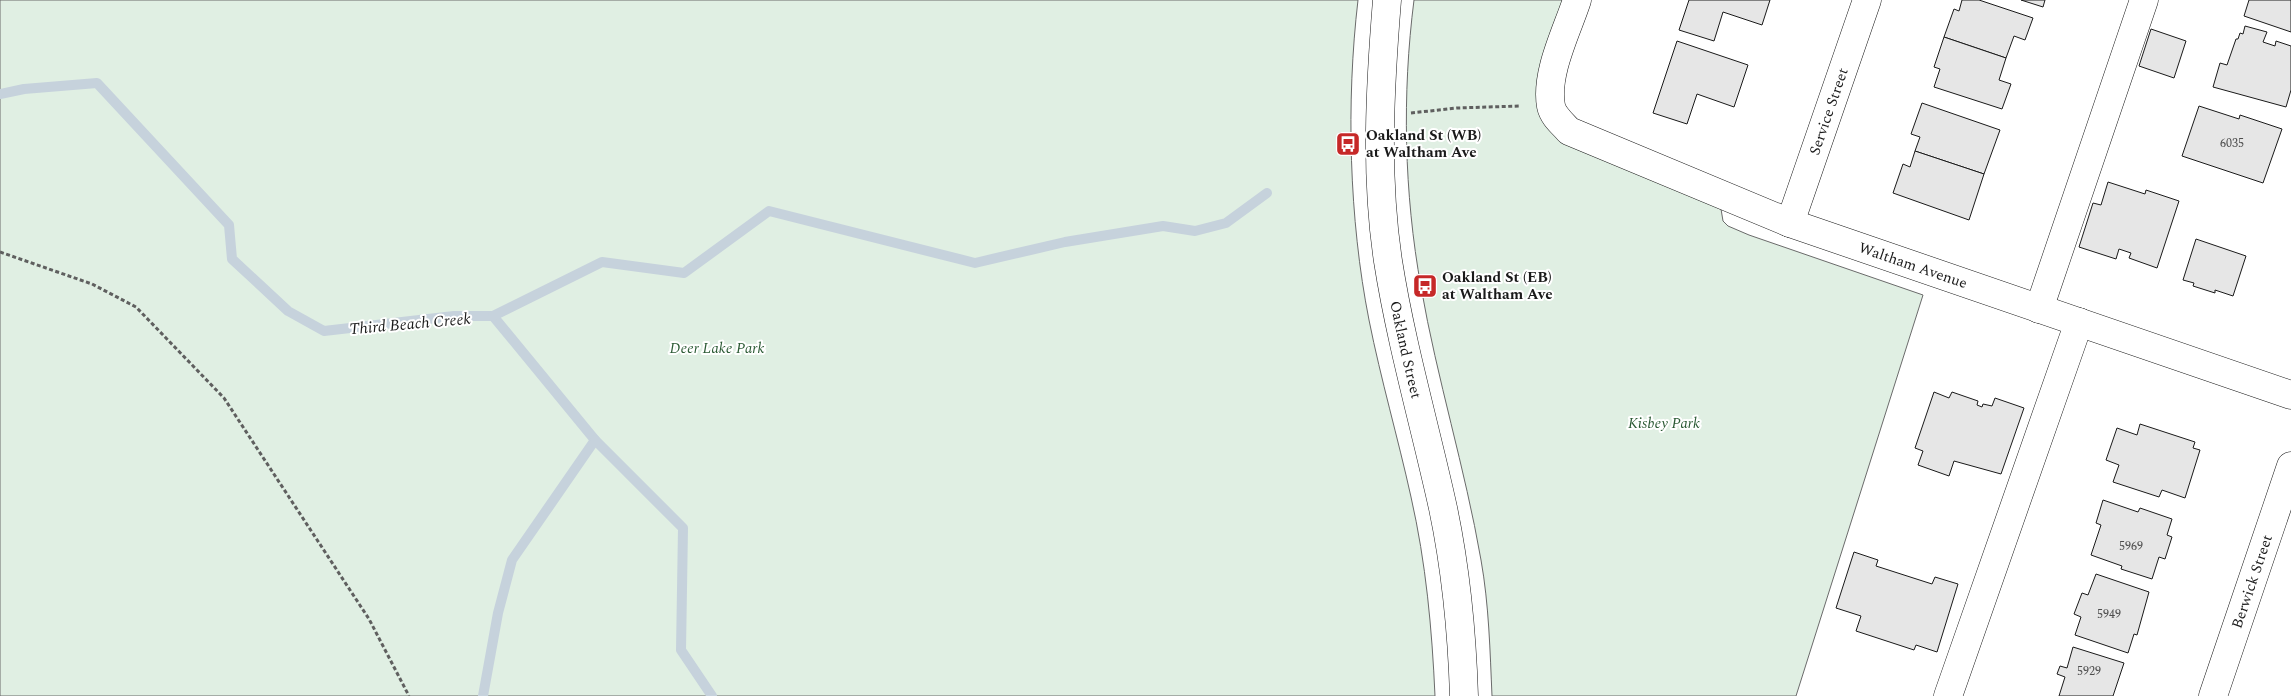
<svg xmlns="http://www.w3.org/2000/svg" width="2291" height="696" font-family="Spectral,serif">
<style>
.green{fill:#e0efe3;stroke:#6a6a6a}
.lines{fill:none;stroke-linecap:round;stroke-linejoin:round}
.stream{stroke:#c6d2dc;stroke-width:10}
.building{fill:#e6e6e6;stroke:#1a1a1a}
.minor-casing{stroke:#1a1a1a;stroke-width:29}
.path{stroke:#5f5f5f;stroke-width:3;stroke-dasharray:4 2.5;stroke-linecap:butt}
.minor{stroke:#fff;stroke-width:28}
.labels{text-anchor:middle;stroke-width:4;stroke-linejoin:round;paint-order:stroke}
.number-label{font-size:12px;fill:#4d4d4d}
.street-label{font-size:15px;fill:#1a1a1a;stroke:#fff}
.poi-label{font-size:15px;font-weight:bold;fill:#1a1a1a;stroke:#fff;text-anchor:start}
.park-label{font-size:15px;font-style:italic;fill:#2b5a34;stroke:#fff}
.water-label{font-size:16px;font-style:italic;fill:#1a1a1a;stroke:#fff}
</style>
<rect width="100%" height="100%" fill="#fff"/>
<g class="green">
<path d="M0,0H1358C1346,102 1349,219 1369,320C1381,380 1398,438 1411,497C1426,563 1432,629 1435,696H0Z"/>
<path d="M1414,0H1577L1551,107L1721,209L1723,221L1728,226L1749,235L1923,295L1796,696H1492C1490,651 1489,605 1481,560C1465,468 1437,379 1421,287C1404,193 1402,94 1414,0Z"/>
</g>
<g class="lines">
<g class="stream">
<polyline points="0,94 24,89 97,83 229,225 232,259 288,311 324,331 454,316 493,316 595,440 512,560 498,613 483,696"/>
<polyline points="493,316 602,262 684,273 769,211 975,263 1065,242 1163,226 1195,231 1226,223 1267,193"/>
<polyline points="595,440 683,528 681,650 712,696"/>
</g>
</g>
<g class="building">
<polygon points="1689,0 1770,0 1762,25 1723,12 1714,41 1679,30"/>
<polygon points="1962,0 1979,0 2033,18 2025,40 2014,36 2006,58 1944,37 1954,9 1959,11"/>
<polygon points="2021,0 2045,0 2043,7"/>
<polygon points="2249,0 2291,0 2291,32 2244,16"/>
<polygon points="2245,26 2267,32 2263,42 2275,46 2276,41 2291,46 2291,90 2286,107 2213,87 2220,63 2227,65 2236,39 2238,39 2240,33 2243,34"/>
<polygon points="2151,29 2186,41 2174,78 2139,66"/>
<polygon points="1944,37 2006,58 1999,80 2011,84 2002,109 1934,87 1940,69 1934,67"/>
<polygon points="1677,41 1748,65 1734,107 1697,94 1687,124 1653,113"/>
<polygon points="1922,103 2000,130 1984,174 1915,151 1920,137 1911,134"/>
<polygon points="2199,106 2239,119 2240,115 2282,129 2263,183 2182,156"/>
<polygon points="1915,151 1984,174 1969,220 1893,193 1903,164 1910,167"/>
<polygon points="2108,182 2145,194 2146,190 2179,201 2157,268 2129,258 2131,253 2119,249 2116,259 2079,247 2093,203 2101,205"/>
<polygon points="2196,239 2246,256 2233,296 2215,290 2215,293 2193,286 2194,283 2183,280"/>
<polygon points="1934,392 1949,398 1952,392 1978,401 1977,405 1982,407 1983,404 1992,406 1995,398 2024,408 2001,474 1954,461 1949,476 1918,465 1923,451 1915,448"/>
<polygon points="2140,424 2195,442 2193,448 2200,450 2185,498 2162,490 2159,497 2113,482 2119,465 2106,460 2117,428 2137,435"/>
<polygon points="2103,500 2138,512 2140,508 2172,519 2167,535 2172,537 2165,559 2159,557 2152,579 2121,569 2122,566 2091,555 2101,525 2096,523"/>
<polygon points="1854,552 1878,560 1876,566 1932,584 1935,577 1958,584 1937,652 1916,645 1914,650 1856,631 1861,616 1836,608"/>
<polygon points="2096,574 2149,592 2137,635 2134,634 2128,653 2075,635 2081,617 2074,614 2082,593 2088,595"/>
<polygon points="2073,647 2124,663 2113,696 2059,696 2065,677 2057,674 2060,666 2067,668"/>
</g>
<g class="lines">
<defs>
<g id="minor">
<path id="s1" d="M1387,0C1380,86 1375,175 1388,261C1401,344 1425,426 1443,508C1456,570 1462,633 1464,696"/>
<path id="s2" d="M1577,0C1567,31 1545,73 1551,106C1553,116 1562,123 1569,131L1790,223L2291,395"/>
<path id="s3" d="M1790,223L1867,0"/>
<polyline points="2039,309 2144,0"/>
<polyline points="1948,696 2079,322"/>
<path id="s4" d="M2213,696L2291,466"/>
</g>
</defs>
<use href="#minor" class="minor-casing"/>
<g class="path">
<polyline points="1411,113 1457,108 1520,106"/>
<polyline points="0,252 92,284 136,307 224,398 369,619 409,696"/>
</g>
<use href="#minor" class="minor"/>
</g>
<defs>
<symbol id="bus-square" viewBox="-11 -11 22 22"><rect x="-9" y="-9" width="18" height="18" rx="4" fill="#c62828" stroke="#fff"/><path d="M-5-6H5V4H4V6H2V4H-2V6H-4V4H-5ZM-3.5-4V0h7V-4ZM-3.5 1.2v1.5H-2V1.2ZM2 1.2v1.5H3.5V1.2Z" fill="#fff"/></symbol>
</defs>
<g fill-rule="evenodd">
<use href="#bus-square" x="1334" y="130" width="28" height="28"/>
<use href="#bus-square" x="1411" y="272" width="28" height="28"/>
</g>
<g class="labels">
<g class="number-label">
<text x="2232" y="147">6035</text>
<text x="2131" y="550">5969</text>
<text x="2109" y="618">5949</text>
<text x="2089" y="675">5929</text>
</g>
<g class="street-label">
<text dy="5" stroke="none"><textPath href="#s3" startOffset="118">Service Street</textPath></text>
<text dy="5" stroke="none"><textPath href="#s2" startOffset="511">Waltham Avenue</textPath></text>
<text dy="5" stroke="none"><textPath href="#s1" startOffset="352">Oakland Street</textPath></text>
<text dy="5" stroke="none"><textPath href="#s4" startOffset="121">Berwick Street</textPath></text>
</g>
<g class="poi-label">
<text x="1366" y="140">Oakland St (WB)<tspan x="1366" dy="17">at Waltham Ave</tspan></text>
<text x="1442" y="282">Oakland St (EB)<tspan x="1442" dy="17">at Waltham Ave</tspan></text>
</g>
<g class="park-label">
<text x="717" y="353">Deer Lake Park</text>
<text x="1664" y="428">Kisbey Park</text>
</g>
<g class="water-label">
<text transform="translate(410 323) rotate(-5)" y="6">Third Beach Creek</text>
</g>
</g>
</svg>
